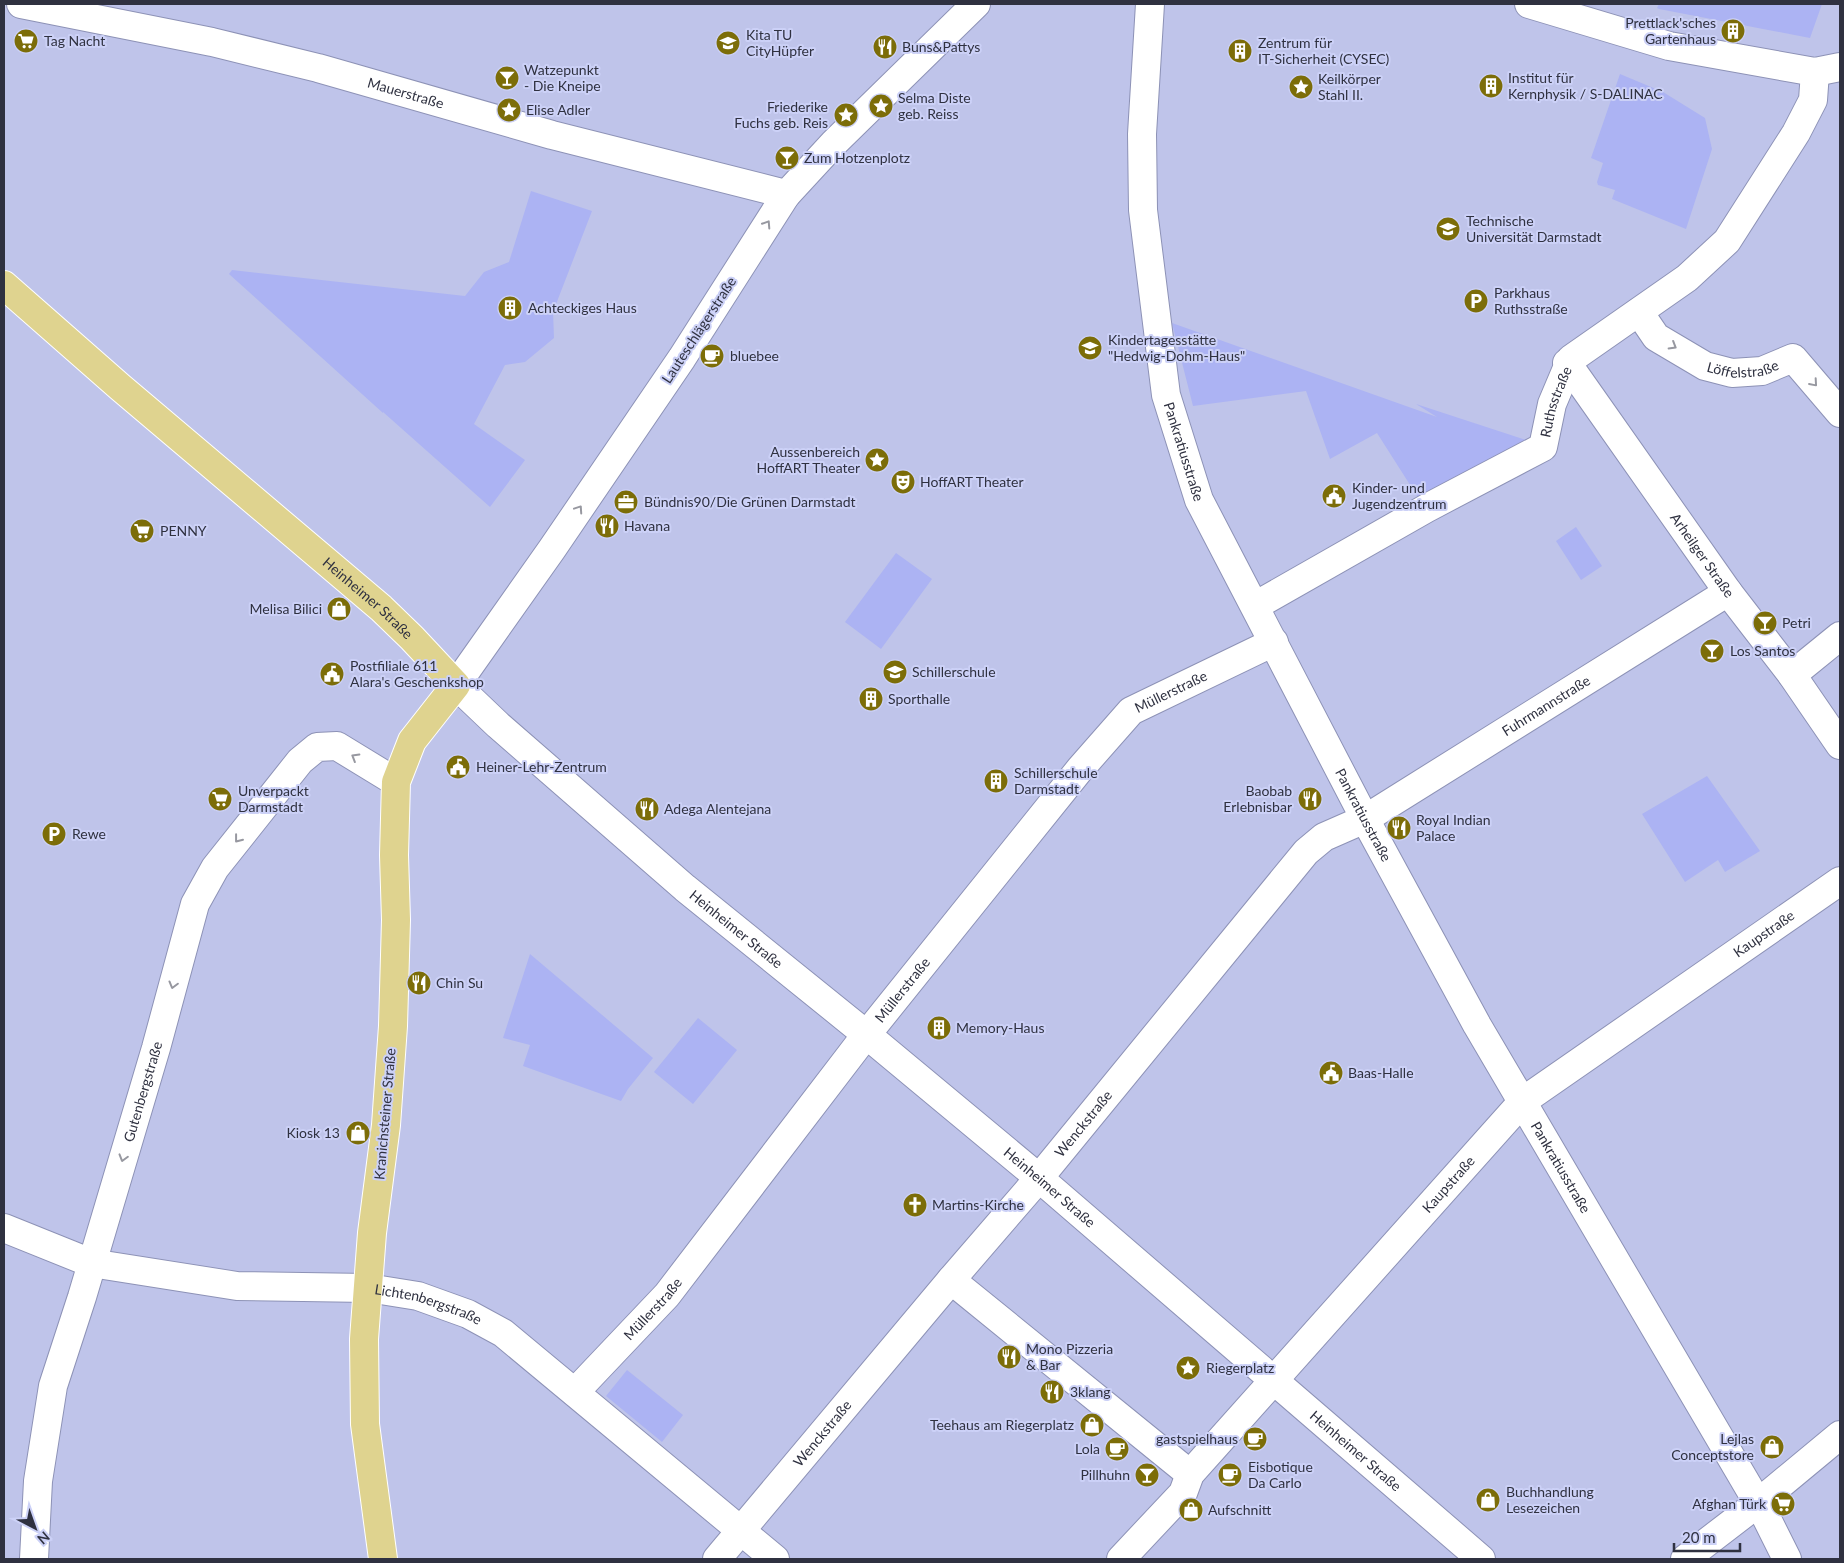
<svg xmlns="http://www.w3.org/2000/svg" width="1844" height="1563" font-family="Lato,sans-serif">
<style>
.green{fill:#acb3f3}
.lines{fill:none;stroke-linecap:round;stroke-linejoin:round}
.minor-casing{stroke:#8d92b6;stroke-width:30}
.major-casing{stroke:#fff;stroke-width:30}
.minor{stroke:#fff;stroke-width:28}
.major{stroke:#dfd38f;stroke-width:28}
.oneway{stroke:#9798a0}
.labels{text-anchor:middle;stroke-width:4;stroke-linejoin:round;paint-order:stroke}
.poi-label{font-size:14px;fill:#2f3140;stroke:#ccd1f7;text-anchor:start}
.street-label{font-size:14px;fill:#2f3140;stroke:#ccd1f7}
</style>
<rect width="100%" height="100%" fill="#bfc4ea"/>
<g class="green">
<polygon points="1659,4 1822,4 1810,38 1659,9 1657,8"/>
<polygon points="1620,74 1663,92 1705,118 1712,149 1686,229 1612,199 1615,190 1598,185 1597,182 1603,163 1591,158"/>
<polygon points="531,191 592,211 553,312 554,338 525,362 505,365 474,424 525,460 490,507 383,412 383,413 229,274 232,270 465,296 484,272 509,262"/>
<polygon points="1172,323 1437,417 1416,404 1526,440 1419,499 1377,433 1330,459 1306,391 1193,406"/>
<polygon points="1576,527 1602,566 1581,580 1556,541"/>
<polygon points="896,553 932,579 881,649 845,622"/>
<polygon points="1707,776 1760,851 1725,872 1718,860 1685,882 1642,814"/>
<polygon points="530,954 653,1058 628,1089 621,1101 523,1066 530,1045 503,1038"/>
<polygon points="698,1018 737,1050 693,1104 654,1072"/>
<polygon points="627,1370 683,1415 662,1442 606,1396"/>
</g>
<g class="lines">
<defs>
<g id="minor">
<path id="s1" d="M21,4L212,42L318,68L552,135L778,192L786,195"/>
<path id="s2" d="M976,4L834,143L786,195L682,358L552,549L456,685L498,725L685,888L867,1035L1039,1178L1481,1559"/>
<path id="s3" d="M1150,4L1142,134L1143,210L1166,395L1199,500L1365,819L1477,1025L1765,1515L1787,1559"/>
<polyline points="1529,4 1669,46 1815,72 1840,67"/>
<path id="s4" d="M1639,312L1656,337L1705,366L1732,373L1762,371L1793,358L1840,413"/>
<path id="s5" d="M1567,363L1728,592L1792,675L1840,745"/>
<path id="s6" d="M1255,606L1427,508L1543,447L1552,404L1571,359L1687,278L1727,241L1796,133L1813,100L1815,72"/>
<polyline points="1792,675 1840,636"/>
<path id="s7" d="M4,1228L91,1263L237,1286L368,1288L418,1296L468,1314L503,1333L775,1559"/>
<polyline points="951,1280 1190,1474"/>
<path id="s8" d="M575,1392L667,1295L859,1044L1080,769L1131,711L1274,642"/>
<path id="s9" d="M34,1559L38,1481L53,1386L82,1297L156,1048L195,904L215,868L300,761L317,747L337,746L396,782"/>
<path id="s10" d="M717,1559L951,1280L1039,1178L1306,852L1324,837L1365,819L1728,592"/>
<path id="s11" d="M1121,1559L1183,1493L1190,1474L1523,1101L1840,881"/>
<polyline points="1685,1559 1758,1503 1840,1435"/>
</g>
<g id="major">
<path id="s12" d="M4,285L120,387L381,608L412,638L456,685L412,741L396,782L394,855L396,920L393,1026L386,1125L372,1233L364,1339L365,1424L383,1559"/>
</g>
</defs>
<use href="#minor" class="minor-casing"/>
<use href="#major" class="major-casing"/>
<use href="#minor" class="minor"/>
<use href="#major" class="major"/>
</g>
<defs><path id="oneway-chevron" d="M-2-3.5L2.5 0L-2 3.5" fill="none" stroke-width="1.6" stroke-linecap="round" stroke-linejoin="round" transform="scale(1.25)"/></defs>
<g class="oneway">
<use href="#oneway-chevron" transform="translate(767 224) rotate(-57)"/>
<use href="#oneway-chevron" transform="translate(1673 346) rotate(31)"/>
<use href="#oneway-chevron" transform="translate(1814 383) rotate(49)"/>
<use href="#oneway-chevron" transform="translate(579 509) rotate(-56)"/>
<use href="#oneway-chevron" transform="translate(355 757) rotate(-149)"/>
<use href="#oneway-chevron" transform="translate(238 839) rotate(128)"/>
<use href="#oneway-chevron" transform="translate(173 985) rotate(105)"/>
<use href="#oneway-chevron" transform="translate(123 1158) rotate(106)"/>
</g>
<defs>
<symbol id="building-disc" viewBox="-11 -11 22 22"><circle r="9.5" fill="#7c6d08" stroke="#ccd1f7"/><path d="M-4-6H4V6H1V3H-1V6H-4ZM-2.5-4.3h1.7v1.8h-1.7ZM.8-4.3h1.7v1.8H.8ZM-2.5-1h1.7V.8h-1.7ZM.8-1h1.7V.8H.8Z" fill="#fff"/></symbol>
<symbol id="supermarket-disc" viewBox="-11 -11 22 22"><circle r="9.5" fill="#7c6d08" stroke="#ccd1f7"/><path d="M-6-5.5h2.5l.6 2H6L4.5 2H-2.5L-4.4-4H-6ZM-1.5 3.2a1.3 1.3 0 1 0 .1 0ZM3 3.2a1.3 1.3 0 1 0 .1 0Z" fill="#fff"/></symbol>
<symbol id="school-disc" viewBox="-11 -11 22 22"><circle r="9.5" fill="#7c6d08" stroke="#ccd1f7"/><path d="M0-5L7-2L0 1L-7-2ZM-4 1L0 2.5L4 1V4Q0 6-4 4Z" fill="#fff"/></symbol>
<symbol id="restaurant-disc" viewBox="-11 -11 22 22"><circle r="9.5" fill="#7c6d08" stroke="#ccd1f7"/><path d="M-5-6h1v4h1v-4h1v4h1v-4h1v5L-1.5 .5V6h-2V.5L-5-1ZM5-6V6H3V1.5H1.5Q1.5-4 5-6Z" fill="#fff"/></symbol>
<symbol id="bar-disc" viewBox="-11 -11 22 22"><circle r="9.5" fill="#7c6d08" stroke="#ccd1f7"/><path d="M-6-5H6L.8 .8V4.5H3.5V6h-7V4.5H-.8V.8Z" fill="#fff"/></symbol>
<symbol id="sight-disc" viewBox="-11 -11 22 22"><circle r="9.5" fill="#7c6d08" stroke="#ccd1f7"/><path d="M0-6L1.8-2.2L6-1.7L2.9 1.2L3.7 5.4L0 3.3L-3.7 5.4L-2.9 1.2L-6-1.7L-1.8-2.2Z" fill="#fff"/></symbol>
<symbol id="university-disc" viewBox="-11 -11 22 22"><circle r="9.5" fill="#7c6d08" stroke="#ccd1f7"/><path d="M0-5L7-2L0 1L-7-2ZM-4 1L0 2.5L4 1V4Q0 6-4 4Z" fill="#fff"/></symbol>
<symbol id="parking-disc" viewBox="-11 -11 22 22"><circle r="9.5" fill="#7c6d08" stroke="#ccd1f7"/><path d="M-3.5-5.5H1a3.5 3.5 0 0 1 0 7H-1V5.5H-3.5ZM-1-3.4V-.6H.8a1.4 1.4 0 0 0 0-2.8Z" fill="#fff"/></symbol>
<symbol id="cafe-disc" viewBox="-11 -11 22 22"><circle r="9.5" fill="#7c6d08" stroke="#ccd1f7"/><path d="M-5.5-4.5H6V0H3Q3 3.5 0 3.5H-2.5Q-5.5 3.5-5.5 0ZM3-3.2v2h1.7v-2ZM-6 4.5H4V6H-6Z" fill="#fff"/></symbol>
<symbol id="theatre-disc" viewBox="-11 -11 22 22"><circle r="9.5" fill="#7c6d08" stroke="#ccd1f7"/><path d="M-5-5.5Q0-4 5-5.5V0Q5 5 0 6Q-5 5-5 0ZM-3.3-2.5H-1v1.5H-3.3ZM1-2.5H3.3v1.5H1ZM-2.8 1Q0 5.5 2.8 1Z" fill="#fff"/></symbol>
<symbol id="civic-disc" viewBox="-11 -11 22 22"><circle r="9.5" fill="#7c6d08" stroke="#ccd1f7"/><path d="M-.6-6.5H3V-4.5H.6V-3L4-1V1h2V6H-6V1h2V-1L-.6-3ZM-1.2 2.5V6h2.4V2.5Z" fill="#fff"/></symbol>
<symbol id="office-disc" viewBox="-11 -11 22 22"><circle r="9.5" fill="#7c6d08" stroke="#ccd1f7"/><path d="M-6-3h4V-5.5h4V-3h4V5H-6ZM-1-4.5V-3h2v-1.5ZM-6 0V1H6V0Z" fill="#fff"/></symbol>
<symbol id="shop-disc" viewBox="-11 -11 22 22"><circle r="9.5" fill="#7c6d08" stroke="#ccd1f7"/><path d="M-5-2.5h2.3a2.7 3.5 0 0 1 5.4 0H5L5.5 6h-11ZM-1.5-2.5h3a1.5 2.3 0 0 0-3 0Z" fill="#fff"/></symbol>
<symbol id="church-disc" viewBox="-11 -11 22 22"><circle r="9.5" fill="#7c6d08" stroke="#ccd1f7"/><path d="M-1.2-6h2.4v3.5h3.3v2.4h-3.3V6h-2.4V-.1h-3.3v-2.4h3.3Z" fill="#fff"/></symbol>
</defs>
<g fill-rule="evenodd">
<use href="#building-disc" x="1719" y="17" width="28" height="28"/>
<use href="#supermarket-disc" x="12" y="27" width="28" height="28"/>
<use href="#school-disc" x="714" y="29" width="28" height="28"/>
<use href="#restaurant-disc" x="871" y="33" width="28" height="28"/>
<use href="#building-disc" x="1226" y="37" width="28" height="28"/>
<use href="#bar-disc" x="493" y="64" width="28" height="28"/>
<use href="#building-disc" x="1477" y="72" width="28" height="28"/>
<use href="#sight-disc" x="1287" y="73" width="28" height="28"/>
<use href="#sight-disc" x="867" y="92" width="28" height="28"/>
<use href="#sight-disc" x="495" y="96" width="28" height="28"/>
<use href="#sight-disc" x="832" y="101" width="28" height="28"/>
<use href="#bar-disc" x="773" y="144" width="28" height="28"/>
<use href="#university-disc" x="1434" y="215" width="28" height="28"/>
<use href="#parking-disc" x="1462" y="287" width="28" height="28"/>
<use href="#building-disc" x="496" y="294" width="28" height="28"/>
<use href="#school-disc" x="1076" y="334" width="28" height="28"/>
<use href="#cafe-disc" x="698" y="342" width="28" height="28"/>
<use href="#sight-disc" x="863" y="446" width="28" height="28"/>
<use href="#theatre-disc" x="889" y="468" width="28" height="28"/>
<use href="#civic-disc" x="1320" y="482" width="28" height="28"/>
<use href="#office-disc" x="612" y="488" width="28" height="28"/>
<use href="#restaurant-disc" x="593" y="512" width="28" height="28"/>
<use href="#supermarket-disc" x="128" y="517" width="28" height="28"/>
<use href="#shop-disc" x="325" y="595" width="28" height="28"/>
<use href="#bar-disc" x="1751" y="609" width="28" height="28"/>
<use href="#bar-disc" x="1698" y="637" width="28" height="28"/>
<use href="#school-disc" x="881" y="658" width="28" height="28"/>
<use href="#civic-disc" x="318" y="660" width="28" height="28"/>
<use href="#building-disc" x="857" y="685" width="28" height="28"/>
<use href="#civic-disc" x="444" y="753" width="28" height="28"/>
<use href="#building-disc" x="982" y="767" width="28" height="28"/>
<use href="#supermarket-disc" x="206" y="785" width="28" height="28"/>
<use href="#restaurant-disc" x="1296" y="785" width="28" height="28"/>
<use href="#restaurant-disc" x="633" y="795" width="28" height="28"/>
<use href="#restaurant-disc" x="1385" y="814" width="28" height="28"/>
<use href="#parking-disc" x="40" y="820" width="28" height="28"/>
<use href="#restaurant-disc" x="405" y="969" width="28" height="28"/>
<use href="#building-disc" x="925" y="1014" width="28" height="28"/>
<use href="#civic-disc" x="1317" y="1059" width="28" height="28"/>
<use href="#shop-disc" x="344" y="1119" width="28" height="28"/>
<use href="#church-disc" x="901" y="1191" width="28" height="28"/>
<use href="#restaurant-disc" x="995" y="1343" width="28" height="28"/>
<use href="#sight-disc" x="1174" y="1354" width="28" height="28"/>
<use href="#restaurant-disc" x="1038" y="1378" width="28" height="28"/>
<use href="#shop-disc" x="1078" y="1411" width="28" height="28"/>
<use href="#cafe-disc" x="1241" y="1425" width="28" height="28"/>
<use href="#shop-disc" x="1758" y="1433" width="28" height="28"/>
<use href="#cafe-disc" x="1103" y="1435" width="28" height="28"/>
<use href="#bar-disc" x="1133" y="1461" width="28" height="28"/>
<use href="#cafe-disc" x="1216" y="1461" width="28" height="28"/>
<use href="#shop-disc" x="1474" y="1486" width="28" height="28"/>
<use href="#supermarket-disc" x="1769" y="1490" width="28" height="28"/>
<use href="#shop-disc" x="1177" y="1496" width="28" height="28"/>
</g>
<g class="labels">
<g class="poi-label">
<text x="1716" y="28" text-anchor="end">Prettlack'sches<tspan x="1716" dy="16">Gartenhaus</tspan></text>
<text x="746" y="40">Kita TU<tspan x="746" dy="16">CityHüpfer</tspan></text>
<text x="44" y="46">Tag Nacht</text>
<text x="1258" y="48">Zentrum für<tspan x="1258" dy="16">IT-Sicherheit (CYSEC)</tspan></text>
<text x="902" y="52">Buns&amp;Pattys</text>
<text x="524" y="75">Watzepunkt<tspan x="524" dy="16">- Die Kneipe</tspan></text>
<text x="1508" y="83">Institut für<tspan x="1508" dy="16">Kernphysik / S-DALINAC</tspan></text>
<text x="1318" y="84">Keilkörper<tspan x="1318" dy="16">Stahl II.</tspan></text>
<text x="898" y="103">Selma Diste<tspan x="898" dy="16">geb. Reiss</tspan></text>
<text x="828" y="112" text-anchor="end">Friederike<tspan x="828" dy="16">Fuchs geb. Reis</tspan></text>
<text x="526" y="115">Elise Adler</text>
<text x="804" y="163">Zum Hotzenplotz</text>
<text x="1466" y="226">Technische<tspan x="1466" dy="16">Universität Darmstadt</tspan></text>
<text x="1494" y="298">Parkhaus<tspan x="1494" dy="16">Ruthsstraße</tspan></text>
<text x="528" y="313">Achteckiges Haus</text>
<text x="1108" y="345">Kindertagesstätte<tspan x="1108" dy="16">"Hedwig-Dohm-Haus"</tspan></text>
<text x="730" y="361">bluebee</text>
<text x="860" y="457" text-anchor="end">Aussenbereich<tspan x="860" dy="16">HoffART Theater</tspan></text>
<text x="920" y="487">HoffART Theater</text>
<text x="1352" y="493">Kinder- und<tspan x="1352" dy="16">Jugendzentrum</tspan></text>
<text x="644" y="507">Bündnis90/Die Grünen Darmstadt</text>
<text x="624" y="531">Havana</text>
<text x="160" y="536">PENNY</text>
<text x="322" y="614" text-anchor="end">Melisa Bilici</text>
<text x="1782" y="628">Petri</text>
<text x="1730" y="656">Los Santos</text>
<text x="350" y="671">Postfiliale 611<tspan x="350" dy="16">Alara's Geschenkshop</tspan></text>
<text x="912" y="677">Schillerschule</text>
<text x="888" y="704">Sporthalle</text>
<text x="476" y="772">Heiner-Lehr-Zentrum</text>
<text x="1014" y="778">Schillerschule<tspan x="1014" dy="16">Darmstadt</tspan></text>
<text x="238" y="796">Unverpackt<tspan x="238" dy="16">Darmstadt</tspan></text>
<text x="1292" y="796" text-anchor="end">Baobab<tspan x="1292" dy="16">Erlebnisbar</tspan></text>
<text x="664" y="814">Adega Alentejana</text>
<text x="1416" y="825">Royal Indian<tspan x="1416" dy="16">Palace</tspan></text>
<text x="72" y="839">Rewe</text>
<text x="436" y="988">Chin Su</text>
<text x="956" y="1033">Memory-Haus</text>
<text x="1348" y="1078">Baas-Halle</text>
<text x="340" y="1138" text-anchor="end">Kiosk 13</text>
<text x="932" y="1210">Martins-Kirche</text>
<text x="1026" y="1354">Mono Pizzeria<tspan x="1026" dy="16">&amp; Bar</tspan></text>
<text x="1206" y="1373">Riegerplatz</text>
<text x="1070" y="1397">3klang</text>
<text x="1074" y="1430" text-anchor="end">Teehaus am Riegerplatz</text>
<text x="1238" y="1444" text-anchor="end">gastspielhaus</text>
<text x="1754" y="1444" text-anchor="end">Lejlas<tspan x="1754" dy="16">Conceptstore</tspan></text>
<text x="1100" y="1454" text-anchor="end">Lola</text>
<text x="1248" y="1472">Eisbotique<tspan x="1248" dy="16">Da Carlo</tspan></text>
<text x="1130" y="1480" text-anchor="end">Pillhuhn</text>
<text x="1506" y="1497">Buchhandlung<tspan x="1506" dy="16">Lesezeichen</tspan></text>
<text x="1766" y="1509" text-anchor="end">Afghan Türk</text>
<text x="1208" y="1515">Aufschnitt</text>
</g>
<g class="street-label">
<text dy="5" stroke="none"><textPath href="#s1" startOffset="395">Mauerstraße</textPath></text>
<text transform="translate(699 330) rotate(-57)" y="5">Lauteschlägerstraße</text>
<text dy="5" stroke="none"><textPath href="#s4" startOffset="126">Löffelstraße</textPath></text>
<text dy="5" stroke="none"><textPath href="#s6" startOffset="376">Ruthsstraße</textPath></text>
<text dy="5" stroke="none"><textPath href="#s3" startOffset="452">Pankratiusstraße</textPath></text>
<text dy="5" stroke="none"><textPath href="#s5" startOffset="235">Arheilger Straße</textPath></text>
<text dy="5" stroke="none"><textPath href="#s12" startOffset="480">Heinheimer Straße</textPath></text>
<text dy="5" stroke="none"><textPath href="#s8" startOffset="924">Müllerstraße</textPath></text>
<text dy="5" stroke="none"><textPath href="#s10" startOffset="1202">Fuhrmannstraße</textPath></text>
<text dy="5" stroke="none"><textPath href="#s3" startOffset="858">Pankratiusstraße</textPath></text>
<text dy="5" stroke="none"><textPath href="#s2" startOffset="1232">Heinheimer Straße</textPath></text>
<text dy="5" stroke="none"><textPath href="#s11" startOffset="904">Kaupstraße</textPath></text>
<text dy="5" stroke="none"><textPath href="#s8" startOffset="519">Müllerstraße</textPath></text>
<text dy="5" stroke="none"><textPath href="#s9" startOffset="482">Gutenbergstraße</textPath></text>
<text transform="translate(385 1114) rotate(-85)" y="5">Kranichsteiner Straße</text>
<text dy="5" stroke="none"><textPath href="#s10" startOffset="569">Wenckstraße</textPath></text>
<text dy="5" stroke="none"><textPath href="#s3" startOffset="1262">Pankratiusstraße</textPath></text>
<text dy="5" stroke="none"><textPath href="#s11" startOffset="499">Kaupstraße</textPath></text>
<text dy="5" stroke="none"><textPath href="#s2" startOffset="1638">Heinheimer Straße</textPath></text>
<text dy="5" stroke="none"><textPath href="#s7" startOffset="435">Lichtenbergstraße</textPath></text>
<text dy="5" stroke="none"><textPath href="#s8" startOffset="114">Müllerstraße</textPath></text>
<text dy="5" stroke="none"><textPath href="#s10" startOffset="164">Wenckstraße</textPath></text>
<text dy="5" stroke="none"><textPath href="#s2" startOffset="2042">Heinheimer Straße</textPath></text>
</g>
</g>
<rect width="1844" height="1563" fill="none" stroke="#2f3140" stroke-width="10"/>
<g transform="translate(35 1528) rotate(139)" stroke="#ccd1f7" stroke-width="4" paint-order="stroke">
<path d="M0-4L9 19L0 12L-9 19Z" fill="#2f3140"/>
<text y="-8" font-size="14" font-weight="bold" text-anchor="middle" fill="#2f3140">N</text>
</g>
<path d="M1674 1543v8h66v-8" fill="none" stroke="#2f3140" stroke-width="2.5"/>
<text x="1682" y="1543" font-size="15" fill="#2f3140" stroke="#ccd1f7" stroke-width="4" paint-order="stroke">20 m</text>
</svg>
